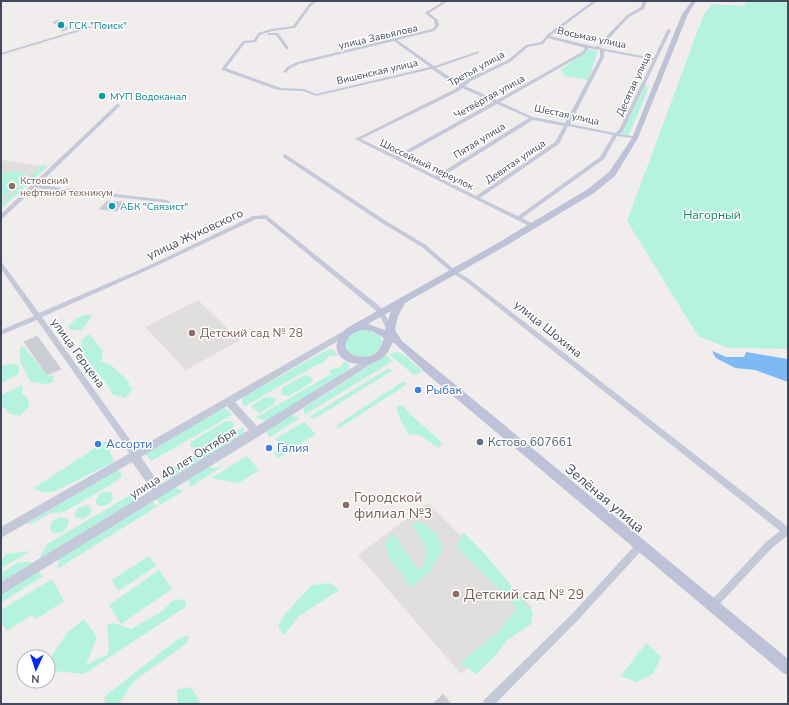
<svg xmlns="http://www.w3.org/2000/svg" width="789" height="705" font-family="'Nunito Sans',sans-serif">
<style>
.education{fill:#e1dede}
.green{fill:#b5f3de}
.water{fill:#7dbaf4}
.building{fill:#cbcdd5;stroke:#d0d0d9}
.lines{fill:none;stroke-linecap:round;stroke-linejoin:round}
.minor{fill:#c4c9d9;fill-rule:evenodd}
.tertiary{fill:#c4c9d9;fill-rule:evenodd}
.secondary{fill:#bdc2d8;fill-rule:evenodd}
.culture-dot{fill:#0f9aa8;stroke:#fff;stroke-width:1.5}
.education-dot{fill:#8d6e63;stroke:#fff;stroke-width:1.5}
.shop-dot{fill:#3f7fe0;stroke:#fff;stroke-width:1.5}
.service-dot{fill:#5c6f8a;stroke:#fff;stroke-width:1.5}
.labels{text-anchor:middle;stroke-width:3;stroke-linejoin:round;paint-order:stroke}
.far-culture-label{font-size:10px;fill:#0d838f;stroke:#fff;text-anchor:start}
.far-street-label{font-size:10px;fill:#43495c;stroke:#fff}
.far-education-label{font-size:10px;fill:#785e54;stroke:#fff;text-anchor:start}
.park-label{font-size:12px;fill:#0d846a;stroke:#fff}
.street-label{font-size:12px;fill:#43495c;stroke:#fff}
.education-label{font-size:12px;fill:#785e54;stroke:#fff;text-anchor:start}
.shop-label{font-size:12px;fill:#366cbe;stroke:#fff;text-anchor:start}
.service-label{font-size:12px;fill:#4e5e75;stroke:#fff;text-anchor:start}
.near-education-label{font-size:14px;fill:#785e54;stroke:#fff;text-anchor:start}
.near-street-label{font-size:14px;fill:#43495c;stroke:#fff}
</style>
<rect width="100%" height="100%" fill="#f0edec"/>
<g class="education">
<polygon points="1,160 44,166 1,206"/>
<polygon points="198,300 240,340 186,370 145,327"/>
<polygon points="428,503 532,607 461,674 358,555"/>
</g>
<g class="green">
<polygon points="746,1 780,1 788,4 788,349 728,348 698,336 627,221 704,14 712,4 744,6"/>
<polygon points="590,49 598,51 588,80 565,76 560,70"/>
<polygon points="645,85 649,87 629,135 622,134"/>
<polygon points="43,165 48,166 1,209 1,204"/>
<polygon points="14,171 24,173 27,176 24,181 1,200 1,174"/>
<path d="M85,315H93L82,330H70L68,327C73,321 77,317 85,315Z"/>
<path d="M360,330L371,331L381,337L382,346C364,370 333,349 348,336C351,333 356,332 360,330Z"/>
<path d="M89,334L103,351L101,361L111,365L129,382V385L133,389L125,398L112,394C103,372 82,364 81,340Z"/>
<path d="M22,345L48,376L54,375L53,382L46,384L31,382C25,371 15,357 22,345Z"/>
<polygon points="329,349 334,350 338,355 329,356 322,364 320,363 245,406 242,404 242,399 244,396"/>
<polygon points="398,352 409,358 408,359 422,371 414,375 389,354"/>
<polygon points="386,355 393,361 304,415 304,408"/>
<polygon points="345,360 349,365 349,369 268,421 255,418 331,374 329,370 341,367"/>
<polygon points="12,363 19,366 19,374 1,383 1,366"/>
<polygon points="389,368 392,371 314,419 309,417"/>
<polygon points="305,375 313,378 312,382 289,396 281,395 282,388"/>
<polygon points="402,382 406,382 406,385 338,429 337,425"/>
<polygon points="23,385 22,393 28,398 29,407 20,416 8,413 4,407 1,408 1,395"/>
<polygon points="265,397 275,398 274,405 259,413 251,406"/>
<path d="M402,405C414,420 429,429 442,443L439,448L420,435L408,434C404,425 397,417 397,406Z"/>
<polygon points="224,408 232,415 151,461 146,454"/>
<polygon points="290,415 300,418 270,437 265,430"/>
<polygon points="226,421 231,421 234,424 234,428 230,432 198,450 190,446 191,442"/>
<polygon points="304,422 316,434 278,458 273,453 282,448 275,439"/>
<polygon points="244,427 244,435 168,480 161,475"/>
<polygon points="106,441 114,462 55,491 44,493 34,488"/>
<polygon points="247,456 259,470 239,483 211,478"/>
<polygon points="226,464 190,487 188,479 206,467 216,468"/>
<polygon points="118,470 122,474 120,479 64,512 51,513 32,524 26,524"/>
<polygon points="174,487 183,491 160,505 156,498"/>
<polygon points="102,492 111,492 113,499 107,505 99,506 96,504 96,499"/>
<polygon points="134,493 137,499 39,559 47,544"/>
<polygon points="152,502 158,506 57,569 59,558"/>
<polygon points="88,505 92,510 89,515 84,519 75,517 75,513 78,508"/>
<polygon points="60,517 68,519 69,524 63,532 54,533 51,531 50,526 54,520"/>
<path d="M419,521L437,534L443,548C435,565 425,580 409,588L401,572L390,561L385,543L393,533L418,569L423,568L427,550L412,524Z"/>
<polygon points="463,532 485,554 533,612 531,624 507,640 496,655 476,674 460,663 498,632 517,608 457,548"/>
<polygon points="31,551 1,568 1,561 6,554"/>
<polygon points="149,556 156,566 118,591 112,580"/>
<polygon points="19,562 33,562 1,582 1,573"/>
<polygon points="159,570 172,589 121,624 109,605"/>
<polygon points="39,572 43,576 1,603 1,595 35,573"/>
<polygon points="52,579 64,601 36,619 32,615 7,631 1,621 1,610"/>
<polygon points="330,583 339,590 299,616 284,635 278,627 284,615 312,585"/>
<path d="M184,599L187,606L84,674L54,671L52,655L67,633L84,619L97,637L86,665L108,654L109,643L107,625L113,623L132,629C145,619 162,615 172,601Z"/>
<polygon points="189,635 187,643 134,681 119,704 105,704 104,697 178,639"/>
<polygon points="646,643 661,657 653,674 636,682 621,676"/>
<polygon points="191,687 201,704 178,704 177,690"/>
</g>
<polygon class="water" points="712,351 726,357 744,357 746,352 788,359 788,382 755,370 735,368 716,358"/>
<g class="building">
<polygon points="59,20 69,29 62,31 53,22"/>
<polygon points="107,201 124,202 117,211 99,209"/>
<polygon points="37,336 61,369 47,375 24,342"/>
<polygon points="443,694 451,704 433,704"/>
</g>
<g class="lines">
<g class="minor">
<path d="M313,1H317L311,6L295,28L272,31L260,35L256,42L245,43L226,68L281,88L304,89L316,94L430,67L394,41L299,64L289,69L286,73L283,72L287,67L297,62L432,29L435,26L434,20L425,13L444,1H448L429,13L438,20L439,26L434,31L397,40L434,66L479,51V53L436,68L461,84L467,79L508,60L526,45L541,42L548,34L593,1H597L550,36L596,47L627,15L641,7L643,1H647L644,9L629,17L600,48L654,58L667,30L669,29L671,30L623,131L620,134L637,137V139L617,136L604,159L522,218L535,225V227L533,228L355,139L455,89L459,86L453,84L432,69L316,96L303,91L278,90L222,70V68L243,41L254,40L258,33L271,29L293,26L309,4ZM548,38L585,48L582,52L497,100L465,86L471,81L510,62L528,47L543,44ZM589,48L600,50V57L565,123L533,117L500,102L584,54ZM604,51L653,60L619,130L615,133L570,124L604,57ZM462,88L493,102L396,156L361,139L459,91ZM497,104L529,118L436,176L400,158ZM533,120L564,126L555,142L476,196L440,178ZM568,126L613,135L600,157L518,216L480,198L559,144Z"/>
<polygon points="97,24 100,25 1,55 1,53"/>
<polygon points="268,33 278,33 289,48 288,49 286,49 276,35 268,35"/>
<polygon points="117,104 121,105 38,185 167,200 170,202 169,203 35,188 3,218 1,219 1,214"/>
<polygon points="285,154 386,221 426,245 456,271 469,279 788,527 788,536 787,536 772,548 715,609 712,611 709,609 707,606 709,603 766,542 780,531 465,281 452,273 422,247 382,223 283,157 283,155"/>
<polygon points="266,215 378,305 383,310 393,330 392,332 388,332 378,313 374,309 265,219 256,219 152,268 42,317 131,441 138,456 137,458 134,459 131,458 125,445 37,320 1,335 1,330 34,316 1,269 1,263 3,264 39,313 148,266 253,216"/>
<polygon points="640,542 643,543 644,546 643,549 578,620 495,704 483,704 484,700 572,614 637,543"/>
</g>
<path class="tertiary" d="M347,329L350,330L351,332L350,334L235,402L257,426L373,355H379L381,357L379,359L261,435L1,595V582L152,490L132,462L1,538V527ZM227,406L249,430L160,485L141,457Z"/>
<path class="secondary" d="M692,1H696L688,14L638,138L615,176L594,193L502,248L405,303L398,316L395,330L402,341L435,368L788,659V675L783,673L427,374L393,342C390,347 388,355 381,359C359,373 317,357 347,328L496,244L588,189L609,172L632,138L682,14ZM391,311L385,330L368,324ZM361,330L372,331L384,338C382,343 381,348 377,352C368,360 350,358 345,347C347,337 351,333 361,330Z"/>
</g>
<g class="culture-dot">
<circle cx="61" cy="25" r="4"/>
<circle cx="102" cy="96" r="4"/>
<circle cx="112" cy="206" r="4"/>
</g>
<g class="education-dot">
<circle cx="12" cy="186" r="4"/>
<circle cx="192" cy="333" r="4"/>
<circle cx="346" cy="505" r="4"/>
<circle cx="456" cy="594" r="4"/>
</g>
<g class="shop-dot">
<circle cx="418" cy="390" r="4"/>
<circle cx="98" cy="444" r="4"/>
<circle cx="269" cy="448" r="4"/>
</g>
<circle class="service-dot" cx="480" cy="442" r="4"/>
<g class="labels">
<g class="far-culture-label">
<text x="69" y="29">ГСК "Поиск"</text>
<text x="110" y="100">МУП Водоканал</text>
<text x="120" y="210">АБК "Связист"</text>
</g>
<g class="far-street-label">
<text transform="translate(378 36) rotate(-13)" y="4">улица Завьялова</text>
<text transform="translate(592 37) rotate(12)" y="4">Восьмая улица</text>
<text transform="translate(476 68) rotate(-29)" y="4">Третья улица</text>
<text transform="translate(377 71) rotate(-13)" y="4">Вишенская улица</text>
<text transform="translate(633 84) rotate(-65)" y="4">Десятая улица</text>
<text transform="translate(489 96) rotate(-29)" y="4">Четвёртая улица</text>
<text transform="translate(567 114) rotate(12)" y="4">Шестая улица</text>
<text transform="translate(479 140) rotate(-32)" y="4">Пятая улица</text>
<text transform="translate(515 161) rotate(-34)" y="4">Девятая улица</text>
<text transform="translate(427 164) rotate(26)" y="4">Шоссейный переулок</text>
</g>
<g class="far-education-label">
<text x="20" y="184">Кстовский<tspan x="20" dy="12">нефтяной техникум</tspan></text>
</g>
<g class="park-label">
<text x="712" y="219">Нагорный</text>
</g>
<g class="street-label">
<text transform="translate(195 234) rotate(-25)" y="4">улица Жуковского</text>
<text transform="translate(548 329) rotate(39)" y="4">улица Шохина</text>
<text transform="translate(78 353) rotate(54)" y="4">улица Герцена</text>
<text transform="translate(183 463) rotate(-32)" y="4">улица 40 лет Октября</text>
</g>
<g class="education-label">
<text x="200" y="337">Детский сад № 28</text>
</g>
<g class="shop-label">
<text x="426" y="394">Рыбак</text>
<text x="106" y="448">Ассорти</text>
<text x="277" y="452">Галия</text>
</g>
<g class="service-label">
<text x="488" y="446">Кстово 607661</text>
</g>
<g class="near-education-label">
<text x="354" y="502">Городской<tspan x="354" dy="16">филиал №3</tspan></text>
<text x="464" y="599">Детский сад № 29</text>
</g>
<g class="near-street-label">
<text transform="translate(605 498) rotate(40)" y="5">Зелёная улица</text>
</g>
</g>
<rect width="789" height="705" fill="none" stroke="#43495c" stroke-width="4"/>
<g transform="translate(36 669) rotate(183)"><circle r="19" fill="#ffffff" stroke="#b4b6be"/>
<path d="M0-3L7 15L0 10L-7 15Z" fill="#072bef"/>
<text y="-6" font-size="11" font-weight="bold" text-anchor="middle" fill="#43495c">N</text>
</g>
</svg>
